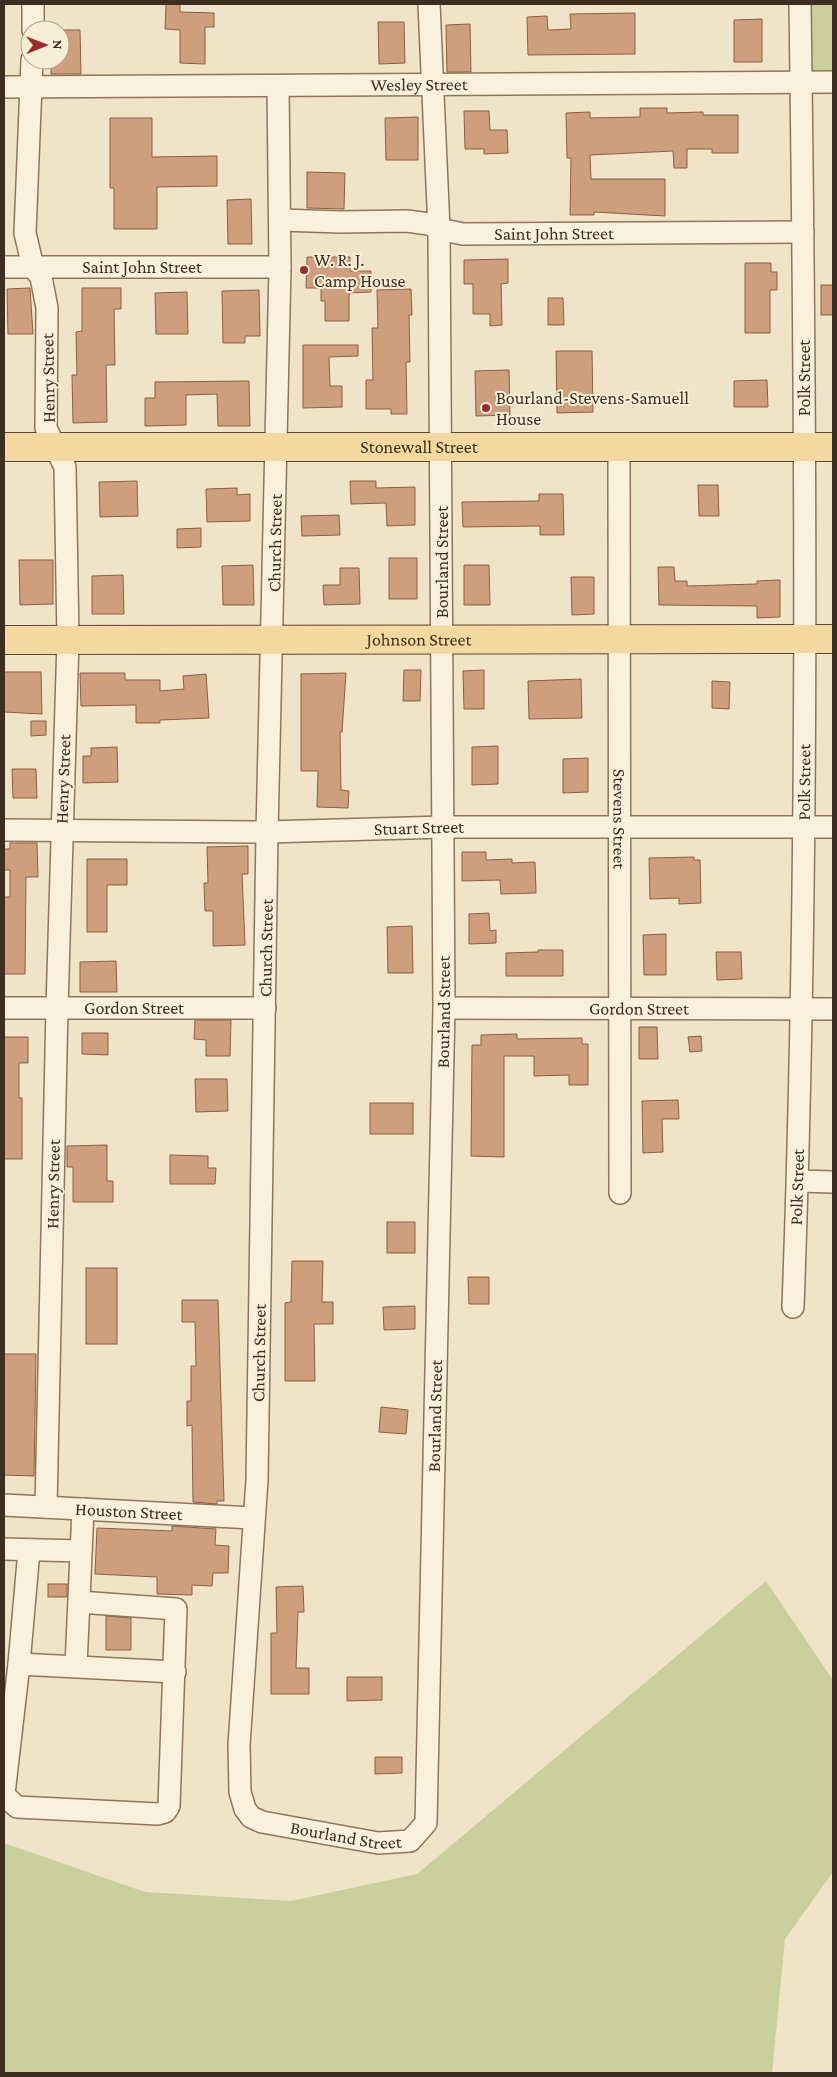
<svg xmlns="http://www.w3.org/2000/svg" width="837" height="2077" font-family="'Crimson Pro',serif">
<style>
.green{fill:#c9cf9b}
.building{fill:#cf9f7d;stroke:#8d5f41}
.lines{fill:none;stroke-linecap:round;stroke-linejoin:round}
.minor-casing{stroke:#8d765c;stroke-width:24}
.major-casing{stroke:#5b4430;stroke-width:30}
.minor{stroke:#faf1dc;stroke-width:21}
.major{stroke:#f3d9a0;stroke-width:28}
.poi-dot{fill:#9e2a2b;stroke:#f7eed8;stroke-width:2}
.labels{text-anchor:middle;stroke-width:4;stroke-linejoin:round;paint-order:stroke}
.street-label{font-size:18px;fill:#3d2e20;stroke:#f7eed8}
.poi-label{font-size:18px;fill:#3d2e20;stroke:#f7eed8;text-anchor:start}
</style>
<rect width="100%" height="100%" fill="#f0e4c8"/>
<g class="green">
<polygon points="810,4 833,4 833,70 811,70"/>
<polygon points="766,1581 833,1680 833,1872 785,1939 772,2073 4,2073 4,1843 145,1892 291,1901 417,1874"/>
</g>
<g class="building">
<polygon points="166,4 180,4 180,12 214,13 214,27 205,27 205,64 180,63 180,30 165,29"/>
<polygon points="635,13 635,54 528,55 527,17 547,16 548,30 571,29 570,14"/>
<polygon points="762,19 762,62 734,62 734,20"/>
<polygon points="378,22 404,22 405,63 379,64"/>
<polygon points="470,24 471,72 447,72 446,25"/>
<polygon points="60,30 80,30 81,74 51,74 51,60 60,60"/>
<polygon points="640,108 667,108 667,113 703,112 703,115 738,115 738,153 712,153 712,149 687,149 687,168 674,168 673,151 590,155 591,179 665,179 665,216 594,212 594,215 570,215 571,158 567,158 566,113 590,112 590,118 640,117"/>
<polygon points="464,111 489,111 490,130 507,130 508,153 484,154 484,149 465,149"/>
<polygon points="418,117 418,160 386,160 385,118"/>
<polygon points="110,118 152,118 152,157 217,156 217,186 157,187 157,229 114,229 114,188 110,188"/>
<polygon points="307,172 345,173 344,209 307,208"/>
<polygon points="251,199 252,244 228,244 227,200"/>
<polygon points="307,257 350,257 350,271 371,271 371,292 349,293 349,321 325,321 325,301 321,301 321,288 306,288"/>
<polygon points="508,259 508,283 501,284 502,325 490,326 490,314 473,314 473,284 464,284 464,260"/>
<polygon points="745,263 771,263 771,272 777,272 777,290 770,290 770,333 745,333"/>
<rect x="821" y="285" width="12" height="30"/>
<polygon points="30,288 33,334 8,334 7,289"/>
<polygon points="82,288 121,288 121,309 114,309 115,365 106,365 107,422 73,423 72,375 77,375 76,332 82,331"/>
<polygon points="411,289 412,315 409,315 410,362 406,362 407,414 391,414 391,409 366,409 366,380 373,380 372,328 378,328 377,290"/>
<polygon points="259,290 260,336 245,336 245,343 223,343 222,291"/>
<polygon points="187,292 188,334 156,334 155,293"/>
<polygon points="548,298 563,298 564,325 548,325"/>
<polygon points="303,345 358,345 358,356 329,357 330,386 342,386 342,407 303,408"/>
<polygon points="556,351 592,351 593,412 557,413"/>
<polygon points="509,370 510,415 476,416 475,371"/>
<polygon points="767,380 768,407 734,407 734,381"/>
<polygon points="249,381 250,426 218,426 217,394 186,395 186,425 145,426 145,398 155,398 155,382"/>
<polygon points="137,481 138,516 100,517 99,482"/>
<polygon points="350,481 376,481 376,488 415,487 415,525 387,526 386,503 351,504"/>
<polygon points="698,485 718,485 719,516 699,516"/>
<polygon points="237,488 237,495 250,494 250,521 207,522 206,489"/>
<polygon points="539,494 563,494 564,535 540,535 540,526 463,527 462,502 539,501"/>
<polygon points="339,515 340,535 302,536 301,516"/>
<polygon points="201,528 201,547 177,548 177,529"/>
<rect x="389" y="558" width="28" height="41"/>
<polygon points="19,560 53,560 53,604 20,605"/>
<polygon points="253,565 254,605 223,605 222,566"/>
<polygon points="464,565 489,565 490,605 464,605"/>
<polygon points="658,567 674,567 675,581 687,581 687,586 757,584 757,581 780,580 780,617 757,618 757,606 659,605"/>
<polygon points="340,568 359,568 360,604 324,605 323,585 340,585"/>
<polygon points="123,575 124,614 92,614 92,576"/>
<polygon points="571,577 594,577 594,614 572,615"/>
<polygon points="404,670 421,670 420,701 403,701"/>
<polygon points="484,670 484,709 464,709 463,671"/>
<polygon points="4,672 41,672 42,714 4,712"/>
<polygon points="80,673 125,673 125,680 160,680 160,691 184,689 183,676 206,674 209,718 160,720 160,723 136,723 136,705 81,706"/>
<polygon points="346,673 342,732 340,732 341,790 349,791 348,808 317,807 318,771 301,771 301,674"/>
<polygon points="581,679 582,718 529,719 528,681"/>
<polygon points="712,681 730,682 729,709 712,708"/>
<polygon points="31,721 46,721 46,735 31,736"/>
<polygon points="498,746 498,784 472,785 472,747"/>
<polygon points="117,747 118,782 83,783 83,756 91,756 91,748"/>
<polygon points="588,758 588,792 563,793 563,759"/>
<polygon points="12,769 36,769 37,798 13,798"/>
<polygon points="10,843 37,843 38,877 26,877 25,974 4,974 4,897 10,897 10,870 4,870 4,849 10,849"/>
<polygon points="248,846 248,874 242,874 245,945 213,946 213,911 205,911 204,883 208,883 207,847"/>
<polygon points="462,852 486,852 486,860 512,859 512,863 535,862 536,893 501,894 500,880 462,881"/>
<polygon points="694,857 694,860 700,860 701,903 679,904 679,898 650,899 649,858"/>
<polygon points="87,859 127,859 127,885 107,885 107,932 87,932"/>
<polygon points="489,913 490,931 496,930 496,943 469,944 469,914"/>
<polygon points="412,926 413,973 388,973 387,927"/>
<polygon points="666,934 666,975 644,975 643,935"/>
<polygon points="538,950 563,950 563,976 506,976 506,953 538,952"/>
<polygon points="716,952 741,952 742,979 717,980"/>
<polygon points="116,961 117,992 80,992 80,962"/>
<polygon points="195,1020 231,1020 230,1056 206,1056 206,1040 194,1039"/>
<polygon points="639,1027 657,1027 658,1059 639,1059"/>
<polygon points="82,1033 108,1033 108,1055 82,1054"/>
<polygon points="517,1034 517,1039 582,1038 582,1044 588,1044 588,1085 569,1085 569,1075 534,1076 534,1056 504,1056 504,1157 471,1156 472,1045 481,1045 481,1035"/>
<polygon points="701,1036 702,1051 690,1052 688,1037"/>
<polygon points="4,1037 28,1037 28,1063 19,1063 19,1098 22,1098 22,1159 4,1159"/>
<polygon points="195,1079 227,1079 228,1111 196,1112"/>
<polygon points="678,1100 679,1119 662,1119 663,1152 643,1153 642,1101"/>
<rect x="370" y="1103" width="43" height="31"/>
<polygon points="107,1145 107,1181 113,1181 113,1202 73,1202 73,1167 67,1167 67,1146"/>
<polygon points="170,1155 208,1156 208,1168 216,1168 215,1184 170,1184"/>
<rect x="387" y="1222" width="28" height="31"/>
<polygon points="292,1261 323,1261 322,1302 333,1302 333,1324 314,1324 315,1381 285,1381 285,1303 291,1302"/>
<rect x="86" y="1268" width="31" height="76"/>
<polygon points="468,1277 489,1277 489,1304 469,1304"/>
<polygon points="182,1300 218,1300 224,1501 217,1501 217,1504 193,1502 192,1425 187,1426 187,1401 191,1401 191,1366 196,1366 195,1322 182,1322"/>
<polygon points="415,1306 415,1329 384,1330 383,1307"/>
<polygon points="4,1354 36,1354 34,1476 4,1475"/>
<polygon points="381,1407 408,1410 406,1434 379,1432"/>
<polygon points="172,1526 216,1529 215,1545 229,1546 228,1573 213,1573 212,1586 192,1585 192,1595 157,1594 157,1577 95,1574 97,1528 172,1531"/>
<rect x="48" y="1584" width="19" height="13"/>
<polygon points="303,1586 304,1612 298,1612 296,1668 309,1668 309,1694 271,1694 271,1633 277,1633 276,1587"/>
<polygon points="106,1616 131,1618 131,1650 106,1650"/>
<polygon points="347,1677 382,1677 382,1700 347,1701"/>
<polygon points="375,1757 402,1757 402,1773 375,1774"/>
</g>
<g class="lines">
<defs>
<g id="minor">
<polyline points="33,30 33,4"/>
<polyline points="32,60 25,233 33,267 41,277 47,308 46,428 65,467 68,639 57,1008 46,1507"/>
<path id="s1" d="M278,86L280,267L267,832L257,1480L239,1745L240,1792L245,1809L251,1817L262,1822L378,1843L410,1841L426,1823L444,1008L439,229L429,4"/>
<path id="s2" d="M4,87L833,82"/>
<path id="s3" d="M281,220L340,222L407,221L429,224L439,229L463,234L803,232"/>
<path id="s4" d="M4,267H280"/>
<path id="s5" d="M619,447L620,1193"/>
<path id="s6" d="M4,830L267,832L444,827H833"/>
<path id="s7" d="M4,1008H265"/>
<path id="s8" d="M444,1008L833,1009"/>
<polyline points="798,1181 833,1182"/>
<path id="s9" d="M793,1307C809,873 806,438 800,4"/>
<path id="s10" d="M4,1505L253,1518"/>
<polyline points="4,1549 81,1551"/>
<polyline points="19,1664 175,1672"/>
<polyline points="76,1666 83,1509"/>
<polyline points="4,1794 19,1664 29,1550"/>
<polyline points="4,1795 17,1807 158,1814 165,1812 169,1806 176,1609 79,1602"/>
</g>
<g id="major">
<path id="s11" d="M4,447H833"/>
<path id="s12" d="M4,640L833,639"/>
</g>
</defs>
<use href="#minor" class="minor-casing"/>
<use href="#major" class="major-casing"/>
<use href="#minor" class="minor"/>
<use href="#major" class="major"/>
</g>
<g class="poi-dot">
<circle cx="304" cy="270" r="5"/>
<circle cx="486" cy="408" r="5"/>
</g>
<g class="labels">
<g class="street-label">
<text dy="6" stroke="none"><textPath href="#s2" startOffset="415">Wesley Street</textPath></text>
<text dy="6" stroke="none"><textPath href="#s3" startOffset="275">Saint John Street</textPath></text>
<text dy="6" stroke="none"><textPath href="#s4" startOffset="138">Saint John Street</textPath></text>
<text transform="translate(48 378) rotate(-91)" y="6">Henry Street</text>
<text transform="translate(804 378) rotate(-90)" y="6">Polk Street</text>
<text dy="6" stroke="none"><textPath href="#s11" startOffset="415">Stonewall Street</textPath></text>
<text transform="translate(275 543) rotate(-89)" y="6">Church Street</text>
<text transform="translate(442 562) rotate(-90)" y="6">Bourland Street</text>
<text dy="6" stroke="none"><textPath href="#s12" startOffset="415">Johnson Street</textPath></text>
<text transform="translate(63 779) rotate(-88)" y="6">Henry Street</text>
<text dy="6" stroke="none"><textPath href="#s9" startOffset="525">Polk Street</textPath></text>
<text dy="6" stroke="none"><textPath href="#s5" startOffset="372">Stevens Street</textPath></text>
<text dy="6" stroke="none"><textPath href="#s6" startOffset="415">Stuart Street</textPath></text>
<text transform="translate(266 948) rotate(-89)" y="6">Church Street</text>
<text dy="6" stroke="none"><textPath href="#s7" startOffset="130">Gordon Street</textPath></text>
<text dy="6" stroke="none"><textPath href="#s8" startOffset="195">Gordon Street</textPath></text>
<text dy="6" stroke="none"><textPath href="#s1" startOffset="2732">Bourland Street</textPath></text>
<text transform="translate(53 1184) rotate(-89)" y="6">Henry Street</text>
<text dy="6" stroke="none"><textPath href="#s9" startOffset="120">Polk Street</textPath></text>
<text transform="translate(259 1353) rotate(-89)" y="6">Church Street</text>
<text dy="6" stroke="none"><textPath href="#s1" startOffset="2328">Bourland Street</textPath></text>
<text dy="6" stroke="none"><textPath href="#s10" startOffset="125">Houston Street</textPath></text>
<text dy="6" stroke="none"><textPath href="#s1" startOffset="1832">Bourland Street</textPath></text>
</g>
<g class="poi-label">
<text x="314" y="266">W. R. J.<tspan x="314" dy="21">Camp House</tspan></text>
<text x="496" y="404">Bourland-Stevens-Samuell<tspan x="496" dy="21">House</tspan></text>
</g>
</g>
<rect width="837" height="2077" fill="none" stroke="#3d2e20" stroke-width="10"/>
<g transform="translate(45 45) rotate(89)"><circle r="24" fill="#f7eed8" stroke="#ada18e"/>
<path d="M0-4L9 19L0 12L-9 19Z" fill="#9e2a2b"/>
<text y="-8" font-size="14" font-weight="bold" text-anchor="middle" fill="#3d2e20">N</text>
</g>
</svg>
